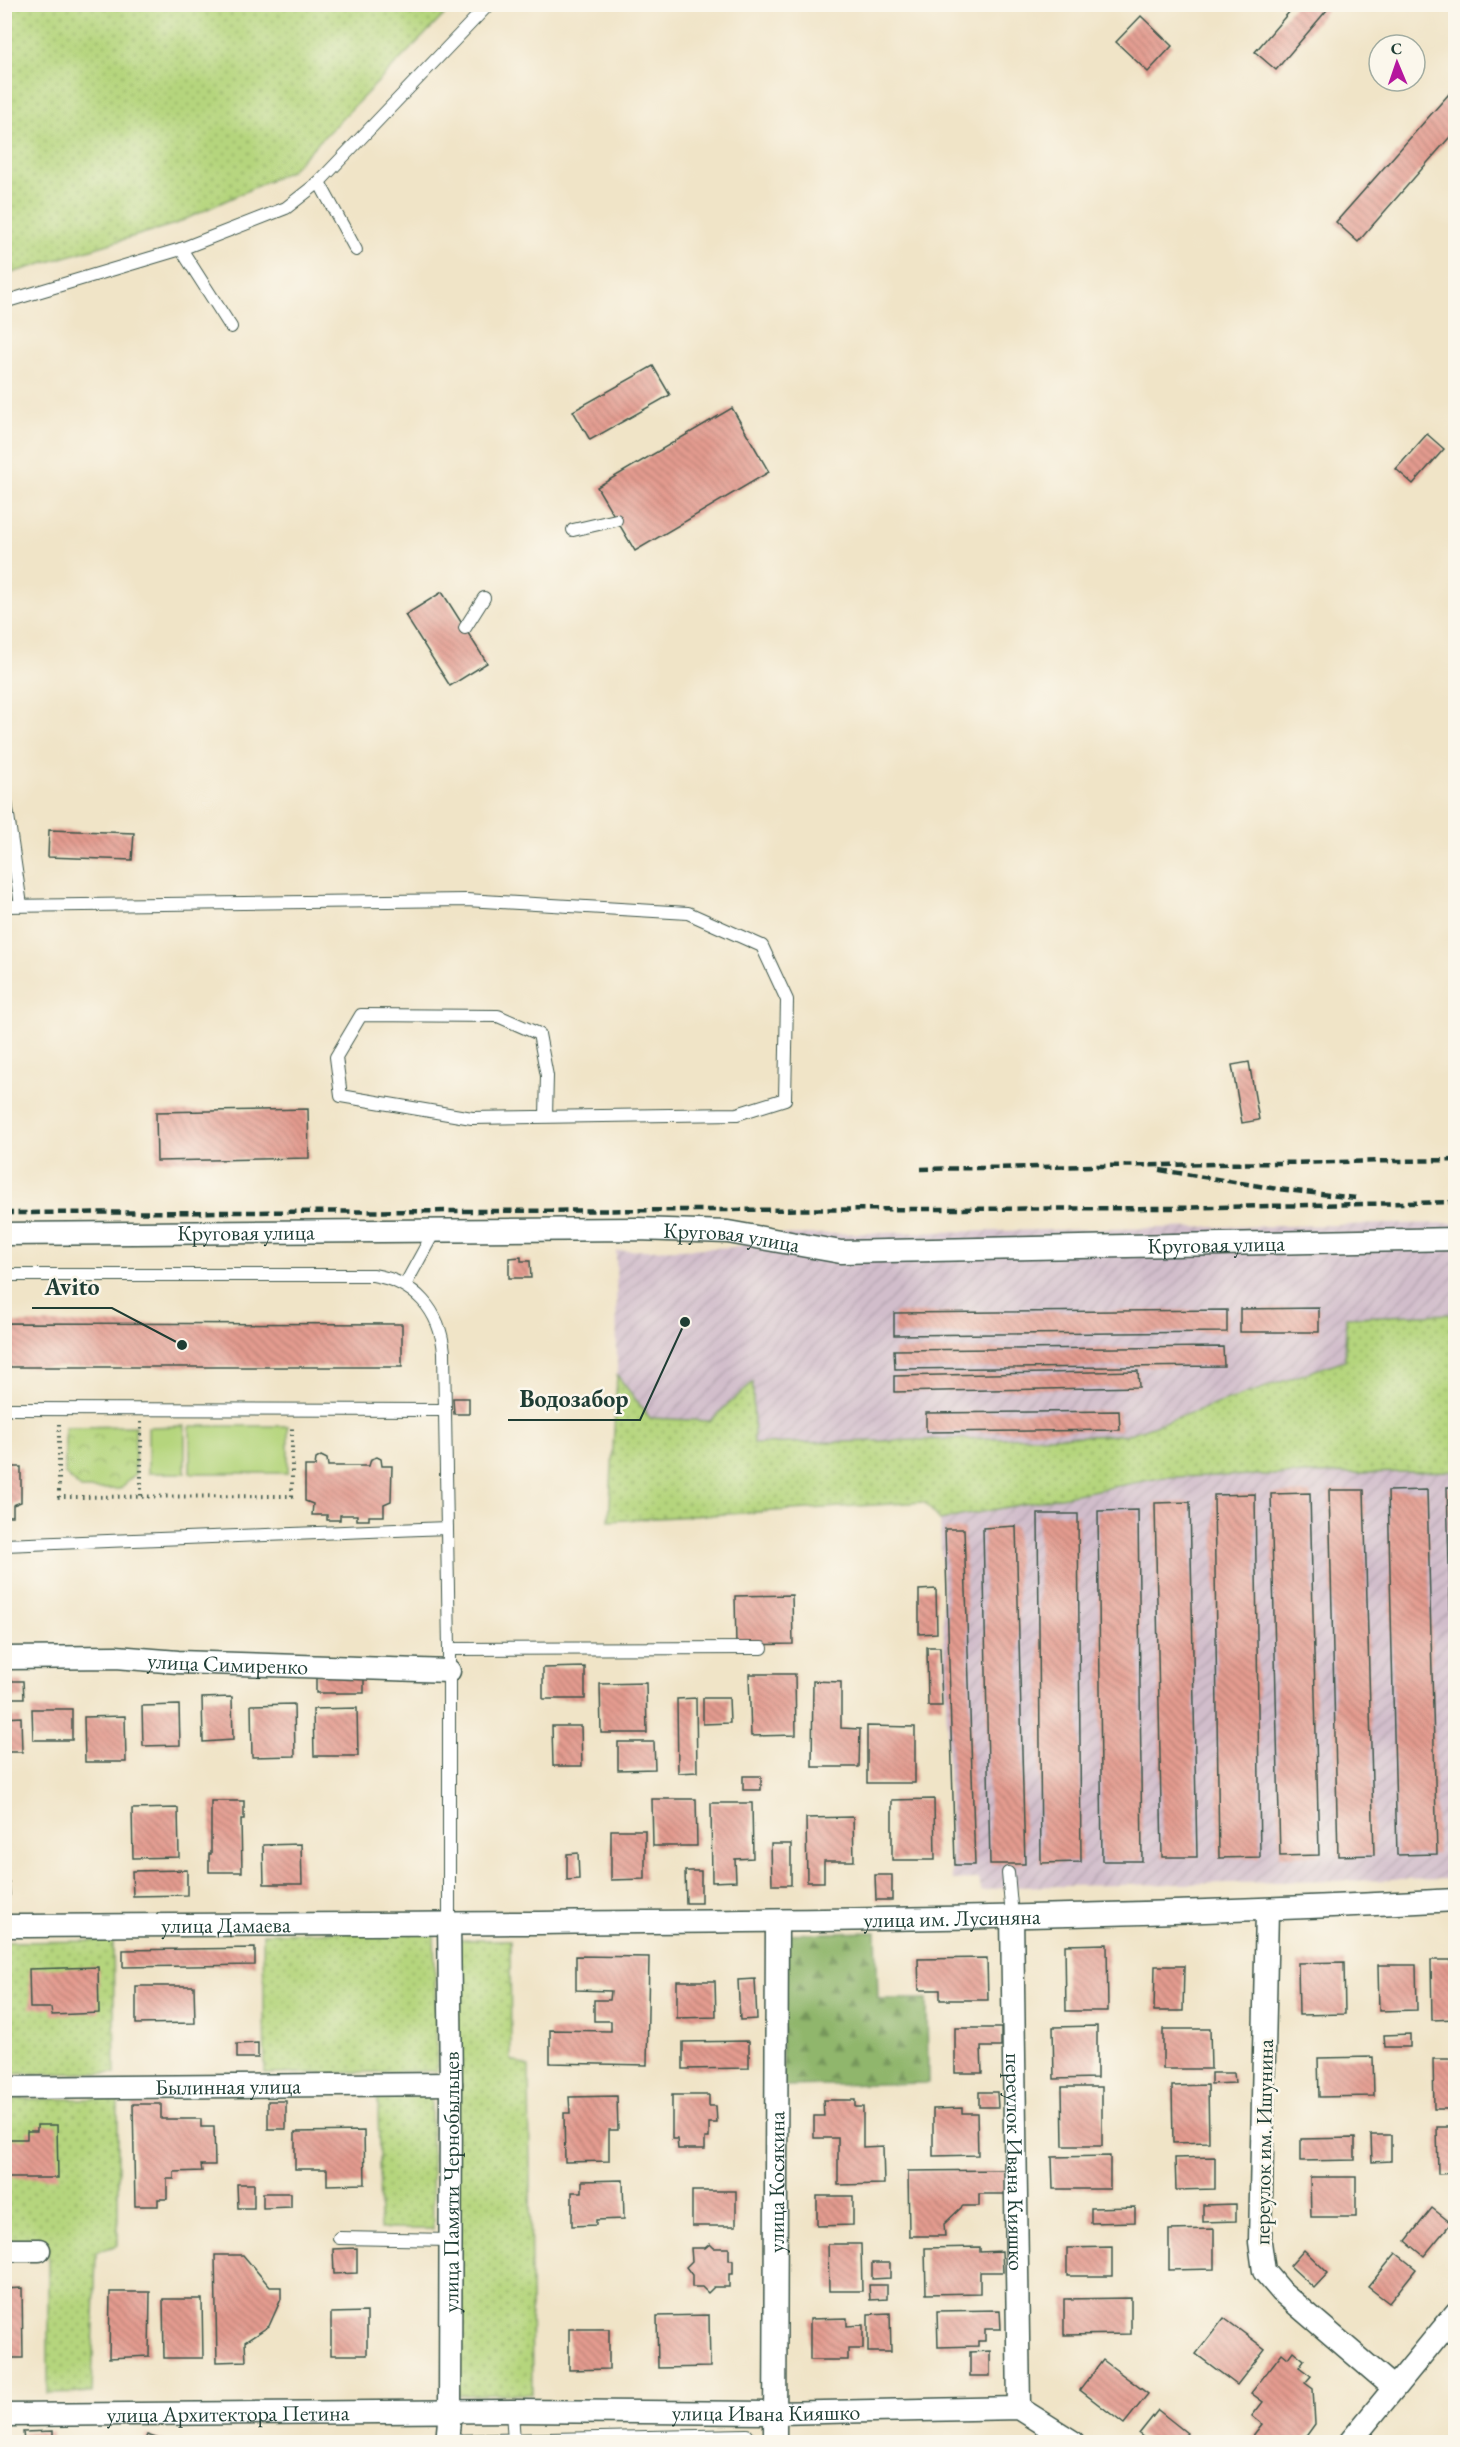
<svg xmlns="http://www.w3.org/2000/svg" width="1460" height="2447" font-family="'EB Garamond',serif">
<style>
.industrial{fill:url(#industrial-furrows)}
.grass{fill:url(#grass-dots);stroke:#6a8958;stroke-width:1.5}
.forest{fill:url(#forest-firs);stroke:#587a50;stroke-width:1.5}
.park{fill:url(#park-crowns);stroke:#6a8958;stroke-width:1.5}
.pitch{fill:#b5d57d;stroke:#6a8958;stroke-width:1.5}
.building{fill:url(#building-back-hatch)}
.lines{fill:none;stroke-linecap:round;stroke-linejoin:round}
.lane-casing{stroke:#3e564a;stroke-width:14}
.street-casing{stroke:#3e564a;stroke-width:25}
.path{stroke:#3e564a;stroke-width:4;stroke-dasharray:1.5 4.5;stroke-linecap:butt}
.lane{stroke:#fff;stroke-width:12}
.street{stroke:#fff;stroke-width:22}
.rail{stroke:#1f3d34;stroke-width:4.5;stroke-dasharray:9 4.5;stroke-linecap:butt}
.labels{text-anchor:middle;stroke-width:5;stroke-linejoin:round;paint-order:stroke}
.street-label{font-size:22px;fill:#1f3d34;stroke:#fbf7ec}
.leader{fill:none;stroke:#1f3d34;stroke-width:2}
.callout-dot{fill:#1f3d34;stroke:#fbf7ec;stroke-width:2}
.callout-label{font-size:24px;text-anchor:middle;font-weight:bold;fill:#1f3d34;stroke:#fbf7ec;stroke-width:5;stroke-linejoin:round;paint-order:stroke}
</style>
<defs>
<pattern id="industrial-furrows" width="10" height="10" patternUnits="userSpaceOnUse" patternTransform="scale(1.5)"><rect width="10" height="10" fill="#d1bdcb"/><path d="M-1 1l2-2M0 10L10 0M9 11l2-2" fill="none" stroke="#b3a3af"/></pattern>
<pattern id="grass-dots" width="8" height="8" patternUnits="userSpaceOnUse" patternTransform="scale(1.5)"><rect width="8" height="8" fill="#b5d57d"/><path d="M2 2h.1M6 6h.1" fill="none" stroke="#93ae67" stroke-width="1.8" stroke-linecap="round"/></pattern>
<pattern id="forest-firs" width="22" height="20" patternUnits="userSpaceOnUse" patternTransform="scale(1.5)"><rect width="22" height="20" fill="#90b66c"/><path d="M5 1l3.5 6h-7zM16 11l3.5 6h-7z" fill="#75955a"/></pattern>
<pattern id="park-crowns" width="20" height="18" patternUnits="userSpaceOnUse" patternTransform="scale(1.5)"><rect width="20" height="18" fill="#b5d57d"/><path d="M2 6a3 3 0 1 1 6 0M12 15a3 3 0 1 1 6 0" fill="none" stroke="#93ae67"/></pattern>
<pattern id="building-back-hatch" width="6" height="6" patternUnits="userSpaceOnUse" patternTransform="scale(1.5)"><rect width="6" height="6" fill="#e49b8f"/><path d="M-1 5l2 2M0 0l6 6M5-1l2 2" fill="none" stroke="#b88076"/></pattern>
</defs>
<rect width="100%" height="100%" fill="#fbf7ec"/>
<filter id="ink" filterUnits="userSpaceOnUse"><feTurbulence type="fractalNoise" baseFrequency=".0167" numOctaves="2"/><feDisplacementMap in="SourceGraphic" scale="12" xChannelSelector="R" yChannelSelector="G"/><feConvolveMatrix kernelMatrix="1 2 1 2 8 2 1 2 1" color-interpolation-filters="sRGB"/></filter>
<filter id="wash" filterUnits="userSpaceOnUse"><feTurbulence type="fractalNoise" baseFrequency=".008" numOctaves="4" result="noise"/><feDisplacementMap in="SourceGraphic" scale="24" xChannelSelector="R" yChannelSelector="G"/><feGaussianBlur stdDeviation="1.35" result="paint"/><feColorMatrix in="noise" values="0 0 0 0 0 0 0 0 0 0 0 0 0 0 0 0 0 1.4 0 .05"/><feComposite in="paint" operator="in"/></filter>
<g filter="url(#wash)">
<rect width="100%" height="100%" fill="#f0e4c7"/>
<g class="industrial">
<polygon points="1455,1223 1455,1314 1346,1317 1346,1360 1126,1435 753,1444 710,1421 650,1418 617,1375 616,1251 739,1247 752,1235"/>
<polygon points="1455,1471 1455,1879 1009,1887 981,1891 979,1879 952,1880 940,1520 1165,1477"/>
</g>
<g class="grass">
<polygon points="5,4 454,4 454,5 290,171 175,224 5,275"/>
<polygon points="1455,1314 1455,1471 1165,1477 940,1520 924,1502 609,1521 617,1375 650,1418 710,1421 753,1382 754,1444 1126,1435 1345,1360 1346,1317"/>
<polygon points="434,1930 437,2071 265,2074 263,1933"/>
<polygon points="451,1940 510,1940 511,2060 529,2067 532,2394 455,2395"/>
<polygon points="113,1941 115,2073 5,2074 4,1942"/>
<polygon points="431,2096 433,2229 380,2229 378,2097"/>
<polygon points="5,2099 118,2099 118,2245 96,2252 92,2393 48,2394 48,2243 5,2242"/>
</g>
<polygon class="forest" points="876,1932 878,1999 927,1999 928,2083 783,2086 779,1934"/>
<polygon class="park" points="135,1426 135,1474 120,1489 81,1489 65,1474 65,1427"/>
<g class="pitch">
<polygon points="185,1426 185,1473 148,1473 148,1427"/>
<rect x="190" y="1426" width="98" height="47"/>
</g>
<g id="blocks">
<g class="building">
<polygon points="1296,4 1332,4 1276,70 1255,52"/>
<polygon points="1141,16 1172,46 1148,72 1116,42"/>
<polygon points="1456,86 1456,130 1358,242 1336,222"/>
<polygon points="653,366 670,395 590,440 573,411"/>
<polygon points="732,408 769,472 635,551 597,487"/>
<polygon points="1427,434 1444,449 1413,484 1396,469"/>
<polygon points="442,592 487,663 450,686 405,615"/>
<polygon points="49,830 134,833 132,860 48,857"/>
<polygon points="1249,1062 1259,1120 1242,1123 1232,1065"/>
<polygon points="308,1109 309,1158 157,1161 156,1112"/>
<polygon points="521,1257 521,1261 530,1261 531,1278 509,1278 509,1258"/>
<polygon points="1319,1308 1319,1332 1240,1332 1240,1309"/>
<polygon points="1227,1310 1227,1332 894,1335 894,1313"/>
<polygon points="5,1323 402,1324 402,1367 5,1367"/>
<polygon points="1223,1347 1224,1366 895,1369 894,1350"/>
<polygon points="1138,1371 1139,1387 894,1392 894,1376"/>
<polygon points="453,1398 469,1398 469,1414 454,1414"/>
<polygon points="1119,1411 1120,1430 926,1432 926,1413"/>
<polygon points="321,1456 327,1459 328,1466 369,1466 371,1459 377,1457 381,1459 382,1466 392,1466 391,1501 384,1504 384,1516 369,1516 369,1520 357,1520 357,1515 340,1515 340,1520 327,1520 327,1515 312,1515 313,1504 305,1501 305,1466 315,1466 316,1459"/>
<polygon points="4,1458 10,1460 12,1467 21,1467 21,1502 13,1505 13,1516 4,1516"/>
<polygon points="1447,1487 1456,1487 1456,1755 1454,1755"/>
<polygon points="1329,1490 1364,1490 1374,1855 1338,1856"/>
<polygon points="1427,1490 1437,1854 1397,1855 1388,1491"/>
<polygon points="1310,1493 1319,1855 1280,1856 1271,1494"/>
<polygon points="1255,1494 1260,1857 1219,1858 1214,1495"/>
<polygon points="1190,1502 1197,1857 1162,1857 1155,1503"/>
<polygon points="1138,1510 1142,1861 1102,1861 1098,1511"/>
<polygon points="1038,1514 1078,1514 1081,1862 1041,1863"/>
<polygon points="1016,1526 1025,1864 990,1864 983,1528"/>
<polygon points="945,1529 964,1529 975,1865 955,1865"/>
<polygon points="936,1589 937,1633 919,1634 919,1590"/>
<polygon points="792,1595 793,1644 736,1645 735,1596"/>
<polygon points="927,1647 940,1647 942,1706 928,1706"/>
<polygon points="585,1667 585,1699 543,1699 543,1668"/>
<rect x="316" y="1674" width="48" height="19"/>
<polygon points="749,1674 795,1674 796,1735 751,1736"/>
<polygon points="8,1681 23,1681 24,1698 8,1698"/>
<polygon points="813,1681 841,1682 841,1728 860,1729 859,1767 812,1767"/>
<polygon points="646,1683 647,1733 601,1733 600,1684"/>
<polygon points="232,1697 233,1740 203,1742 202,1698"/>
<polygon points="696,1698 697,1772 678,1773 677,1699"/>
<polygon points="703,1698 729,1698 730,1723 703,1724"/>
<polygon points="294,1704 295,1756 252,1757 251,1705"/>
<polygon points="179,1705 180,1745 143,1746 142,1706"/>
<polygon points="357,1708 358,1756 314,1756 313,1709"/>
<polygon points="32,1709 72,1709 72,1740 33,1740"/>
<polygon points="125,1716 126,1762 85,1762 84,1717"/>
<polygon points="21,1717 22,1752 4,1752 4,1718"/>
<polygon points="552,1726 581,1726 582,1766 553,1766"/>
<polygon points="867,1726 915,1727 915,1783 867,1783"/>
<polygon points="618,1742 654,1742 655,1769 618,1770"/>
<rect x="743" y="1776" width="18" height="14"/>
<polygon points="652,1799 696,1799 697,1846 653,1846"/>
<polygon points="934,1799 935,1860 892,1860 892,1800"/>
<polygon points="211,1801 244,1801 244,1819 241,1819 242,1872 209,1872 209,1854 211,1854"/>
<polygon points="711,1803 752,1803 753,1858 735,1859 736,1881 712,1882"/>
<polygon points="178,1808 179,1857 133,1858 132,1809"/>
<polygon points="853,1817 854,1861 824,1861 824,1882 807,1882 806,1818"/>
<polygon points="611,1830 645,1830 645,1879 611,1880"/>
<polygon points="301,1844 302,1884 264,1884 263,1845"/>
<polygon points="771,1844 791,1844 791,1885 772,1885"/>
<polygon points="578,1853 579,1879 567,1880 567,1854"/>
<polygon points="187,1870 187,1895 133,1896 132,1871"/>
<polygon points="685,1871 701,1871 701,1903 686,1903"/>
<polygon points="875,1875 892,1875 892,1900 876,1900"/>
<polygon points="4,1882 9,1882 10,1895 4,1895"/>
<polygon points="1107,1944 1108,2011 1066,2011 1065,1945"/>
<polygon points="255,1948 255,1965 123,1967 123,1950"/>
<polygon points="576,1956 649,1957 647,2065 550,2063 550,2030 611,2031 611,2021 594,2021 594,2000 610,2000 611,1991 576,1990"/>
<polygon points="987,1958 988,2000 940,2000 940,1990 919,1990 918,1959"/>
<polygon points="1431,1960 1456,1960 1456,2019 1432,2020"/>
<polygon points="1344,1962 1345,2014 1299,2015 1298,1963"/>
<polygon points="1378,1965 1416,1965 1417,2010 1379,2011"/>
<polygon points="1155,1966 1184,1966 1183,2011 1154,2011"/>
<polygon points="98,1967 99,2013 52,2015 51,2008 30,2008 29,1969"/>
<polygon points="755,1979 757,2019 740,2020 738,1980"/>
<polygon points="677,1981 715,1981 716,2017 677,2018"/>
<polygon points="136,1986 194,1986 195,2023 136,2024"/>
<polygon points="1097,2026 1097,2078 1054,2079 1053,2027"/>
<polygon points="955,2028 1001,2028 1001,2047 981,2047 982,2073 955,2073"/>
<polygon points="1163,2029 1210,2029 1211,2069 1163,2069"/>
<polygon points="1410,2034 1410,2047 1385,2047 1384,2035"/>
<polygon points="749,2041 749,2068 683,2069 683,2042"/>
<polygon points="258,2043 258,2058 237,2058 237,2044"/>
<polygon points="1373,2057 1374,2096 1319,2097 1318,2058"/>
<polygon points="1433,2059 1456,2059 1456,2109 1434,2109"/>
<polygon points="1211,2073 1234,2073 1235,2083 1211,2084"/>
<polygon points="1208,2085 1209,2142 1173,2143 1172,2086"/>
<polygon points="1062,2087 1102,2087 1102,2146 1063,2146"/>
<polygon points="979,2092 997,2092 998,2107 979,2107"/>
<polygon points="672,2095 709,2095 709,2106 716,2106 717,2123 709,2123 709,2138 705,2138 705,2149 678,2149 677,2139 672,2139"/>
<polygon points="617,2096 618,2130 609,2130 609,2161 565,2162 564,2113 570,2113 569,2097"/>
<polygon points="823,2100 855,2100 855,2107 863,2107 863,2147 883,2146 884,2184 838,2185 838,2138 814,2138 814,2116 824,2116"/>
<rect x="268" y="2101" width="18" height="28"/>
<polygon points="133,2104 161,2104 161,2119 201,2119 201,2127 214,2127 215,2165 201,2165 202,2171 174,2172 174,2179 167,2179 167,2199 158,2199 158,2206 135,2206"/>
<polygon points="962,2108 962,2113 977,2113 978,2155 933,2156 933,2109"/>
<polygon points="37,2125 57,2125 58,2178 4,2178 4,2139 27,2139 27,2131 37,2131"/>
<polygon points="1437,2127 1456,2127 1456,2173 1438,2174"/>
<polygon points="364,2131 365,2184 327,2185 327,2169 295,2169 295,2132"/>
<polygon points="1371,2135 1391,2135 1391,2161 1372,2162"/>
<polygon points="1355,2138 1355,2160 1301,2161 1301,2139"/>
<polygon points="1110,2156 1110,2189 1053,2189 1052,2157"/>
<polygon points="1215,2157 1215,2189 1176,2190 1175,2158"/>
<polygon points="1005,2170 1006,2194 979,2194 979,2206 963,2206 944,2224 945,2236 909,2236 908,2171"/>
<polygon points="1310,2177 1356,2177 1356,2217 1311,2217"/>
<polygon points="623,2180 624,2219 596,2220 596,2225 572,2226 572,2192 582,2192 582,2181"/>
<polygon points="237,2184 254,2184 254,2208 238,2208"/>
<rect x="692" y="2191" width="44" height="35"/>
<polygon points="263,2193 291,2193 291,2207 263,2208"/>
<polygon points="817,2196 853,2196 853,2225 817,2226"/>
<polygon points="1236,2204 1236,2221 1203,2222 1203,2205"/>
<polygon points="1135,2207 1135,2222 1091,2223 1091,2208"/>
<polygon points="1432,2208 1451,2223 1424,2256 1406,2241"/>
<polygon points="1214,2229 1214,2269 1169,2270 1169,2230"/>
<polygon points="710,2244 714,2248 729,2248 729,2260 733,2260 733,2274 729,2274 729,2287 714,2287 708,2293 702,2287 692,2287 692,2275 686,2267 692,2261 691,2248 705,2248"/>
<polygon points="828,2244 861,2244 862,2291 829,2291"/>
<polygon points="980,2247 980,2252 1002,2251 1003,2272 980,2272 980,2293 926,2294 925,2248"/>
<polygon points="1112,2247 1112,2276 1067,2276 1067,2248"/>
<polygon points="357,2248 357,2273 334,2274 333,2249"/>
<polygon points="1304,2250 1328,2273 1314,2288 1290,2266"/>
<polygon points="1396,2253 1416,2269 1389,2303 1368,2287"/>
<polygon points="215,2255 243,2255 270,2287 281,2287 281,2299 269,2326 245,2342 246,2361 217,2362"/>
<polygon points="872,2263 890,2263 890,2278 872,2279"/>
<polygon points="869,2285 887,2285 887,2299 870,2300"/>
<polygon points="22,2288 23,2358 4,2358 4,2289"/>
<polygon points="110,2292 150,2292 149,2356 109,2358"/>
<polygon points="1131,2298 1131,2334 1064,2335 1064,2299"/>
<polygon points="163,2299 202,2299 203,2358 164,2358"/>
<polygon points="1000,2310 1001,2329 985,2329 985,2341 978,2341 978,2346 938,2347 937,2311"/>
<polygon points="367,2312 367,2355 331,2355 331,2313"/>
<polygon points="890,2313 891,2352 868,2352 868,2314"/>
<polygon points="709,2315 710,2367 658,2368 657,2316"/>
<polygon points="847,2318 847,2326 863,2325 863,2349 848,2349 848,2360 810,2360 810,2319"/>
<polygon points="1224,2318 1265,2349 1237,2385 1196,2354"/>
<polygon points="569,2329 609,2329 609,2369 569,2370"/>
<polygon points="990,2351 990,2376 970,2376 970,2352"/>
<polygon points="1293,2351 1304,2360 1299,2367 1311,2376 1305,2383 1313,2389 1315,2424 1302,2442 1248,2442 1262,2424 1252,2416 1263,2402 1251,2393 1282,2353 1288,2358"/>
<polygon points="1103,2360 1148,2394 1124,2424 1080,2390"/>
<polygon points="1158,2410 1187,2433 1179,2442 1149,2442 1139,2434"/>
<polygon points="53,2431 53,2442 24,2442 23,2432"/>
<polygon points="147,2435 168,2442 144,2442"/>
</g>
</g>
</g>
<g filter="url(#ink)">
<use href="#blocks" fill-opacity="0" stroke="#3e564a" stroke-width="1.5"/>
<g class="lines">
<defs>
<g id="lane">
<polyline points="319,182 356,250"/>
<polyline points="181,249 231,327"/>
<polyline points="4,302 181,249 286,208 319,182 489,4"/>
<polyline points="573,530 616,520"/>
<polyline points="465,628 484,598"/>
<polyline points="4,788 21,905"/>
<polyline points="4,906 466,900 688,913 762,946 787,1000 785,1099 737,1114 472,1118 341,1096 336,1057 361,1015 498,1016 539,1034 547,1076 546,1116"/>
<path d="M4,1275H373C415,1282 440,1310 444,1352L449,1649V1922"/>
<polyline points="405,1285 435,1230"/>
<polyline points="4,1409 445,1410"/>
<polyline points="4,1545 447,1528"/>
<polyline points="449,1649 762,1648"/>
<polyline points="1008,1873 1012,1916"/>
<polyline points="339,2238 451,2240"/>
<polyline points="512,2411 514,2442"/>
<polyline points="447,2441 747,2435 747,2442"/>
</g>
<g id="street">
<path id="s1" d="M4,1234L637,1229L728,1232L841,1252L1456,1239"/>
<path id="s2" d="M4,1658L116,1657L178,1662L449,1671"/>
<polyline points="1267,1910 1260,2242 1264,2271 1282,2292 1394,2388"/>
<path id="s3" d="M1012,1916L1019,2408"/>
<path id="s4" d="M4,1926C488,1922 972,1926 1456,1900"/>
<path id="s5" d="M4,2088L451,2084"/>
<polyline points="4,2250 39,2250"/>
<path id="s6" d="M4,2415L512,2411L775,2413L1019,2408L1073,2442"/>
<path id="s7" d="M447,2442L450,2411L451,2084L449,1922"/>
<path id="s8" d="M775,2442L777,1921"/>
<polyline points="1350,2442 1456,2313"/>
</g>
</defs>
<use href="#lane" class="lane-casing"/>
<use href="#street" class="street-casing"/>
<g class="path">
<polyline points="141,1422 141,1497"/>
<polyline points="59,1424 59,1497 292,1496 292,1425"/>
</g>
<use href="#lane" class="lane"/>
<use href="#street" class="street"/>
<g class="rail">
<polyline points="921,1169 1456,1160"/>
<polyline points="1160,1170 1278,1189 1356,1198"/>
<polyline points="4,1213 1171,1208 1456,1202"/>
</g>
</g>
</g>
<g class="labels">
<g class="street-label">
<text dy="8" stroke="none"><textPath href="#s1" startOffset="242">Круговая улица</textPath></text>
<text dy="8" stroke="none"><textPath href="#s1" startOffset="728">Круговая улица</textPath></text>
<text dy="8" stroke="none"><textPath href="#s1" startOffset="1214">Круговая улица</textPath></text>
<text dy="8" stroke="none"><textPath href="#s2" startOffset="224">улица Симиренко</textPath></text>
<text dy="8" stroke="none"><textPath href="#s4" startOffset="948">улица им. Лусиняна</textPath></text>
<text dy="8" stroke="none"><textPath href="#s4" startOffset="222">улица Дамаева</textPath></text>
<text dy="8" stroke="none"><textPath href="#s5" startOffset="224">Былинная улица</textPath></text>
<text transform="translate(1263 2142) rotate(-89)" y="8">переулок им. Ишунина</text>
<text dy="8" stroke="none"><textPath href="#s3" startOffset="246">переулок Ивана Кияшко</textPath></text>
<text dy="8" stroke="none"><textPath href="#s8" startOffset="260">улица Косякина</textPath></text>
<text dy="8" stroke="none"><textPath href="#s7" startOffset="260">улица Памяти Чернобыльцев</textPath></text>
<text dy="8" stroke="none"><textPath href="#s6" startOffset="762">улица Ивана Кияшко</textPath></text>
<text dy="8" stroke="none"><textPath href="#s6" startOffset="224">улица Архитектора Петина</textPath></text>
</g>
</g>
<path class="leader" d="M182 1345L112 1308H32M685 1322L640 1420H508"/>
<g class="callout-dot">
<circle cx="182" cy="1345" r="6"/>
<circle cx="685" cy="1322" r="6"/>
</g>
<g class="callout-label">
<text x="72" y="1295">Avito</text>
<text x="574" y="1407">Водозабор</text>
</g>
<rect width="1460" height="2447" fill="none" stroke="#fbf7ec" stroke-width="24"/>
<g transform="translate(1397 63) rotate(358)"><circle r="28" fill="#fbf7ec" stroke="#a3ada2" stroke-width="1.5"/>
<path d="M0-4.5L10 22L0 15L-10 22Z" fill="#b5179e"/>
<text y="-9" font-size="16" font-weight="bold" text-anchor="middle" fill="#1f3d34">С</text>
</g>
</svg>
